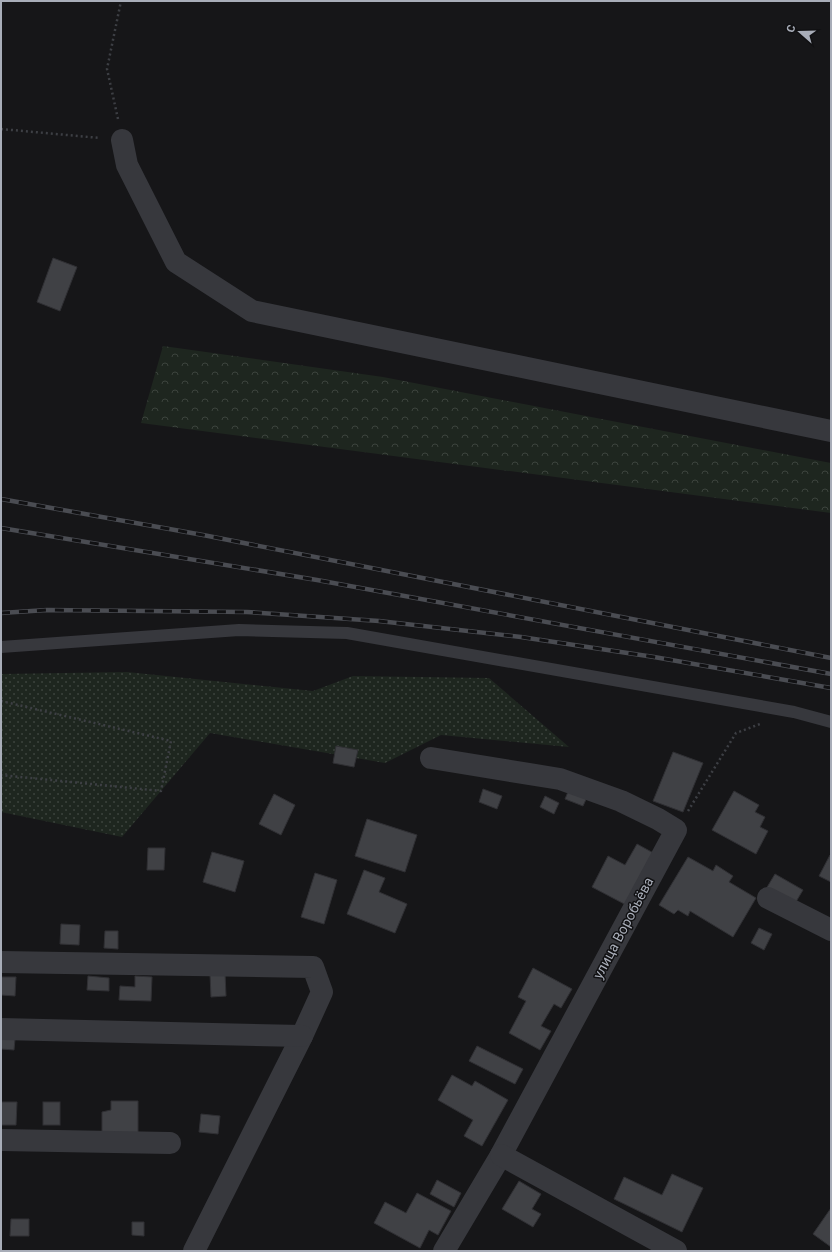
<svg xmlns="http://www.w3.org/2000/svg" width="832" height="1252" font-family="Roboto,sans-serif">
<style>
.grass{fill:url(#grass-dots)}
.forest{fill:url(#forest-crowns)}
.building{fill:#404145;stroke:#303034}
.lines{fill:none;stroke-linecap:round;stroke-linejoin:round}
.path{stroke:#3d3f44;stroke-width:2.5;stroke-dasharray:2 3;stroke-linecap:butt}
.service{stroke:#37383d;stroke-width:12}
.minor{stroke:#37383d;stroke-width:22}
.rail-casing{stroke:#4a4c52;stroke-width:4.5}
.rail{stroke:#111113;stroke-width:3;stroke-dasharray:9;stroke-linecap:butt}
.labels{text-anchor:middle;stroke-width:3;stroke-linejoin:round;paint-order:stroke}
.street-label{font-size:14px;fill:#a8adb8;stroke:#111113}
</style>
<defs>
<pattern id="grass-dots" width="8" height="8" patternUnits="userSpaceOnUse"><rect width="8" height="8" fill="#1e261f"/><path d="M2 2h.1M6 6h.1" fill="none" stroke="#3c433d" stroke-width="1.8" stroke-linecap="round"/></pattern>
<pattern id="forest-crowns" width="20" height="18" patternUnits="userSpaceOnUse"><rect width="20" height="18" fill="#1e261f"/><path d="M2 6a3 3 0 1 1 6 0M12 15a3 3 0 1 1 6 0" fill="none" stroke="#3c433d"/></pattern>
</defs>
<rect width="100%" height="100%" fill="#161618"/>
<polygon class="grass" points="127,672 313,691 353,676 489,678 569,747 441,735 385,763 210,733 122,837 1,812 1,674"/>
<polygon class="forest" points="163,346 383,377 831,463 831,513 141,423"/>
<g class="building">
<polygon points="53,258 77,267 60,311 37,302"/>
<polygon points="336,746 358,750 354,767 333,763"/>
<polygon points="673,752 703,763 683,812 653,801"/>
<polygon points="570,787 588,795 583,806 565,799"/>
<polygon points="483,789 502,796 497,809 479,802"/>
<polygon points="734,791 759,805 755,812 765,817 760,827 768,831 756,854 712,830"/>
<polygon points="274,794 295,805 281,835 259,824"/>
<polygon points="545,796 559,803 554,814 540,807"/>
<polygon points="367,819 417,835 405,872 355,856"/>
<polygon points="637,844 657,855 630,907 592,887 608,856 625,865"/>
<polygon points="148,848 165,848 164,870 147,870"/>
<polygon points="212,852 244,861 235,892 203,882"/>
<polygon points="830,855 831,856 831,882 819,876"/>
<polygon points="688,857 713,871 716,865 733,876 729,882 756,898 733,937 690,911 688,916 678,910 674,914 659,905"/>
<polygon points="364,870 385,878 379,892 407,904 395,933 347,914"/>
<polygon points="315,873 337,880 324,924 301,917"/>
<polygon points="775,874 803,890 794,905 766,889"/>
<polygon points="61,924 80,925 79,945 60,944"/>
<polygon points="759,928 772,934 764,950 751,943"/>
<polygon points="105,931 118,931 118,949 104,948"/>
<polygon points="533,968 572,989 561,1008 554,1004 541,1026 551,1031 540,1050 509,1033 526,1001 518,997"/>
<polygon points="225,973 226,996 211,997 210,974"/>
<polygon points="88,976 109,978 109,991 87,990"/>
<polygon points="135,976 152,977 151,1001 119,1000 120,986 135,987"/>
<polygon points="1,977 16,977 15,996 1,995"/>
<polygon points="1,1038 15,1039 14,1050 1,1049"/>
<polygon points="477,1046 523,1069 515,1084 469,1061"/>
<polygon points="452,1075 472,1086 475,1081 508,1100 482,1146 464,1136 473,1120 438,1100"/>
<polygon points="111,1101 138,1101 138,1133 102,1134 102,1112 111,1110"/>
<polygon points="1,1102 17,1102 16,1125 1,1125"/>
<rect x="43" y="1102" width="17" height="23"/>
<polygon points="201,1114 220,1116 218,1134 199,1132"/>
<polygon points="672,1174 703,1188 682,1232 614,1199 624,1177 662,1195"/>
<polygon points="437,1180 461,1193 454,1207 430,1194"/>
<polygon points="519,1181 541,1194 532,1209 541,1214 533,1227 502,1209"/>
<polygon points="417,1193 451,1211 438,1235 429,1230 420,1248 374,1223 385,1202 406,1213"/>
<polygon points="831,1208 831,1247 813,1234"/>
<polygon points="11,1219 29,1219 29,1236 10,1236"/>
<polygon points="132,1222 144,1222 144,1236 132,1235"/>
</g>
<g class="lines">
<g class="path">
<polyline points="118,119 107,69 121,1"/>
<polyline points="1,129 100,138"/>
<polyline points="1,701 171,741 161,791 1,775"/>
<polyline points="688,811 736,733 760,724"/>
</g>
<polyline class="service" points="1,647 239,630 347,633 794,712 831,722"/>
<g class="minor">
<polyline points="122,140 127,165 176,262 252,311 831,431"/>
<polyline points="431,758 560,779 621,801 658,819 676,830 501,1155 444,1251"/>
<polyline points="768,898 831,930"/>
<polyline points="1,962 313,967 322,992 302,1036 194,1251"/>
<polyline points="1,1029 302,1036"/>
<polyline points="1,1140 170,1143"/>
<polyline points="501,1155 676,1251"/>
</g>
<defs>
<g id="rail">
<polyline points="1,499 203,535 831,658"/>
<polyline points="1,528 317,580 831,674"/>
<polyline points="1,613 47,610 247,612 379,621 521,637 654,657 831,688"/>
</g>
</defs>
<use href="#rail" class="rail-casing"/>
<use href="#rail" class="rail"/>
</g>
<g class="labels">
<g class="street-label">
<text transform="translate(623 928) rotate(-62)" y="5">улица Воробьёва</text>
</g>
</g>
<rect width="832" height="1252" fill="none" stroke="#a8adb8" stroke-width="4"/>
<g transform="translate(800 32) rotate(290)" stroke="#111113" stroke-width="3" paint-order="stroke">
<path d="M0-3L7 15L0 10L-7 15Z" fill="#a8adb8"/>
<text y="-6" font-size="11" font-weight="bold" text-anchor="middle" fill="#a8adb8">С</text>
</g>
</svg>
